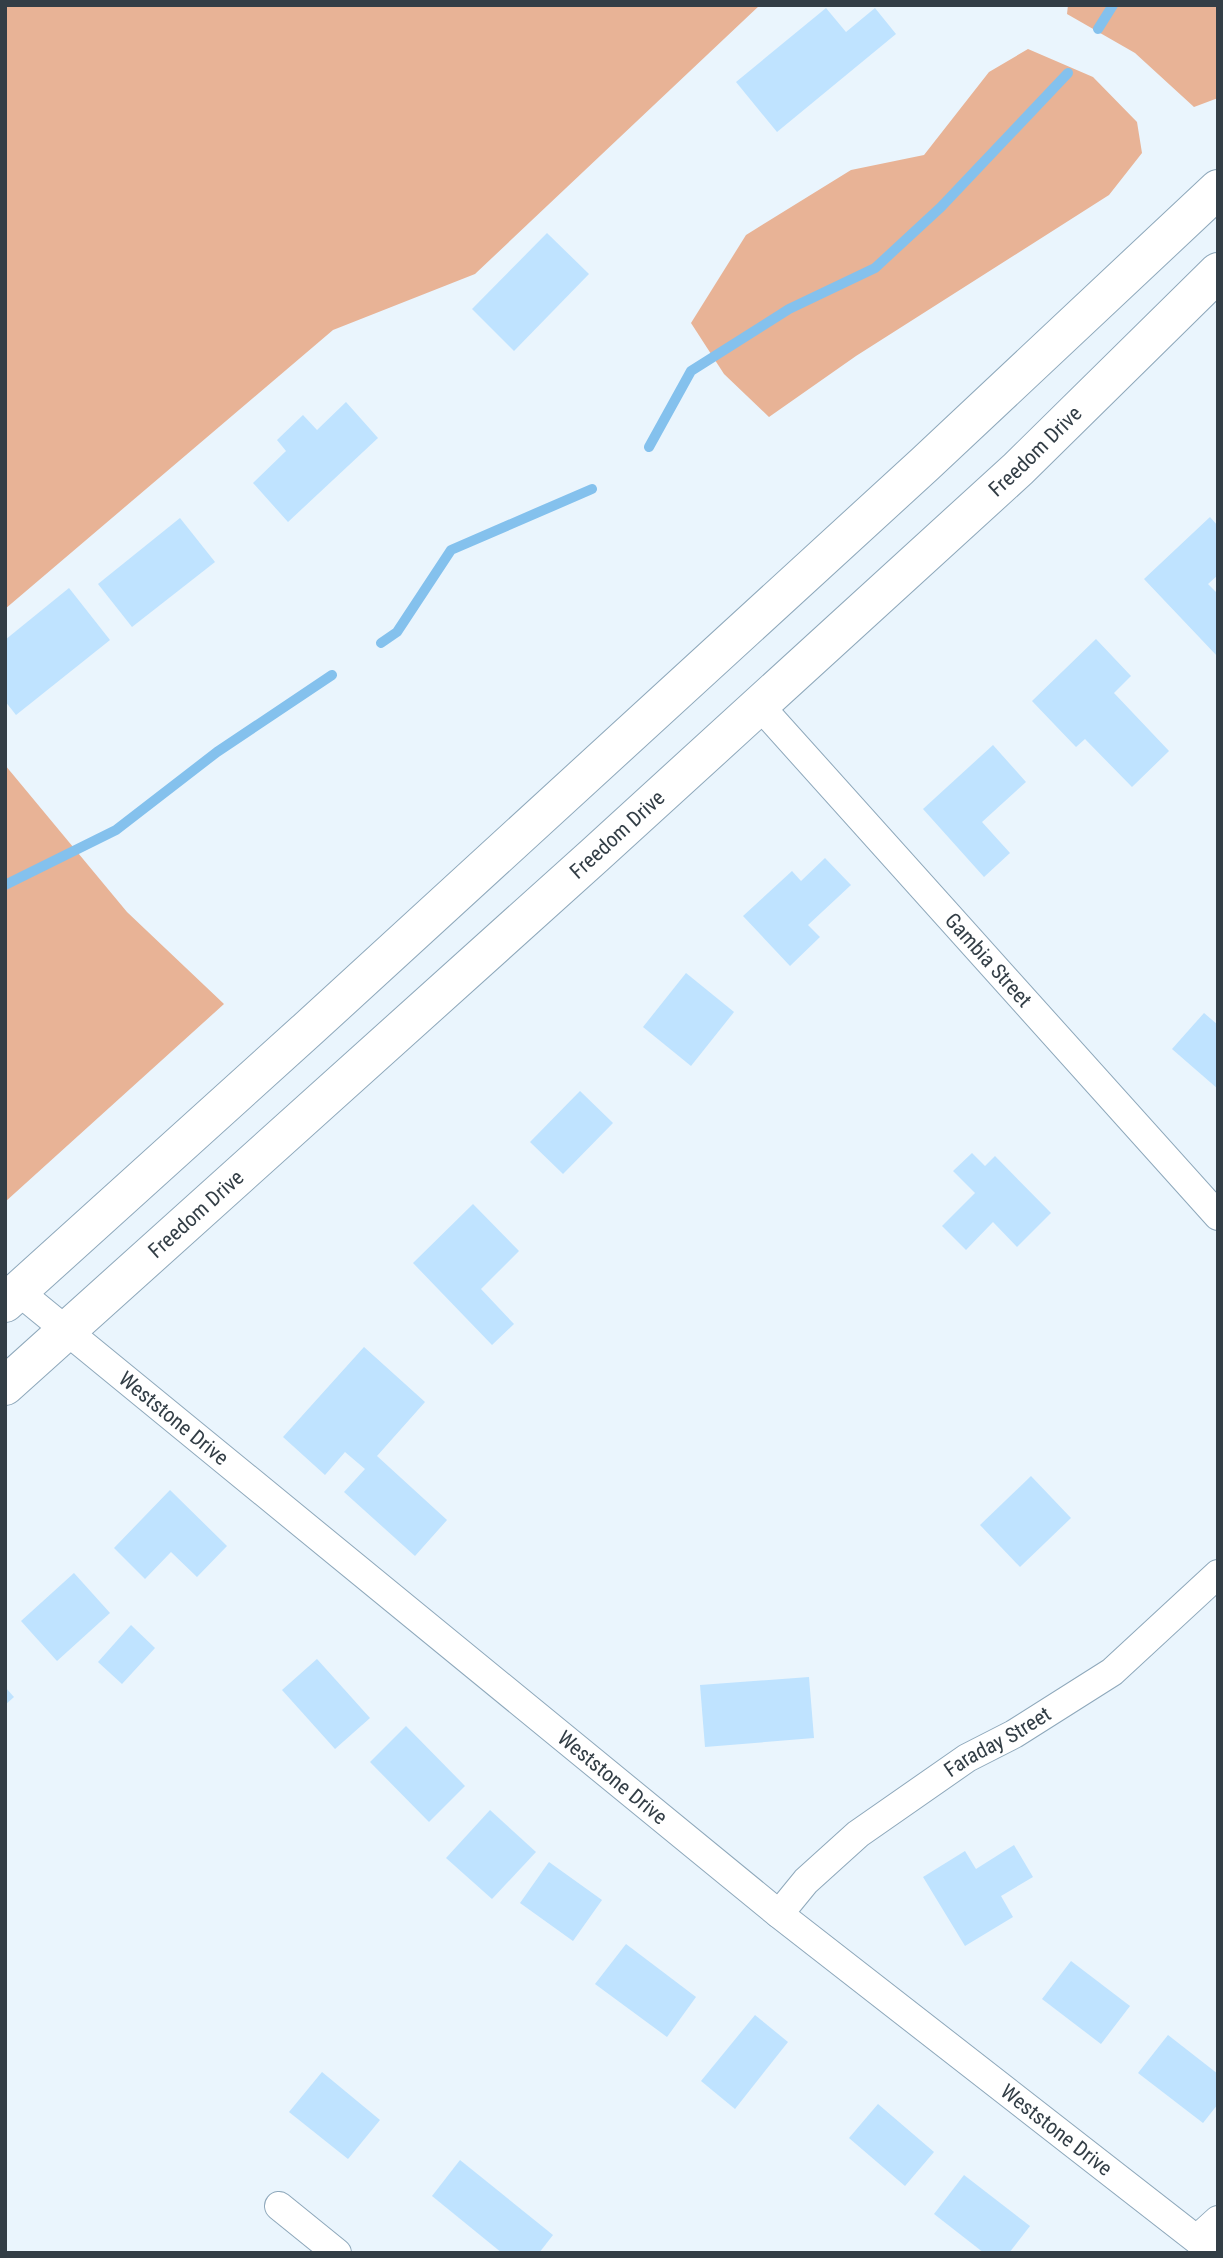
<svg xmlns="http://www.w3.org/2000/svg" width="1223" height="2258" font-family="'Roboto Condensed',sans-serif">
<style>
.green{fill:#e8b396}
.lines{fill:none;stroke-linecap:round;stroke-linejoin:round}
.stream{stroke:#84c1ed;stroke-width:10}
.building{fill:#bfe3ff}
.minor-casing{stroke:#8ea8bb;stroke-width:30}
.primary-casing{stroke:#8ea8bb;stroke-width:40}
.minor{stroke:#fff;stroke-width:28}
.primary{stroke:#fff;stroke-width:38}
.labels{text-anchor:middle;stroke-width:6;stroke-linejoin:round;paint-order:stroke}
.street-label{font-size:21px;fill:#333e46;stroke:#fff}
</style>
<rect width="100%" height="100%" fill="#eaf5fd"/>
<g class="green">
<polygon points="5,5 760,5 475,274 333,330 5,609"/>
<polygon points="1068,5 1218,5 1218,98 1194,107 1135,53 1067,14"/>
<polygon points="1028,49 1093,77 1137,122 1142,153 1109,195 856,356 769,417 724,374 691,323 746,235 851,170 924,155 989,72"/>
<polygon points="5,765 127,912 224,1004 5,1202"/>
</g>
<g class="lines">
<g class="stream">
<polyline points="1098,29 1113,5"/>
<polyline points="649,447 691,371 789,309 875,268 941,207 1068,73"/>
<polyline points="381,643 397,632 451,550 592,489"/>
<polyline points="5,885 116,830 217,752 332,675"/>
</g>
</g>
<g class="building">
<polygon points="826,8 846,32 875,8 896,34 777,132 736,82"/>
<polygon points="547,233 589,274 514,351 472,309"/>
<polygon points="346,402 378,438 288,522 253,483 286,451 277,440 303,415 317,430"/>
<polygon points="1210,517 1218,526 1218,575 1208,584 1218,594 1218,657 1144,579"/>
<polygon points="180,518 215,562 132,627 98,584"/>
<polygon points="69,588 110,640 16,715 5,701 5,640"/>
<polygon points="1096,639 1131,676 1114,693 1169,751 1132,787 1085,739 1076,747 1032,701"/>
<polygon points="993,745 1026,782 982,822 1010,853 984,877 923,809"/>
<polygon points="825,858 851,885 808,925 820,937 790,966 743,916 792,871 801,881"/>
<polygon points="686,973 734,1012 691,1066 643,1027"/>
<polygon points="1204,1013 1218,1025 1218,1089 1172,1049"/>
<polygon points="580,1091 613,1123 563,1174 530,1142"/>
<polygon points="972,1153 985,1166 995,1156 1051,1213 1017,1247 993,1222 966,1250 942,1226 975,1193 953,1171"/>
<polygon points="473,1204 519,1251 481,1289 514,1324 492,1345 413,1263"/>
<polygon points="364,1347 425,1402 377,1456 447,1520 415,1556 344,1492 365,1469 345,1452 325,1475 283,1437"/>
<polygon points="1031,1476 1071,1518 1020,1567 980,1525"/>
<polygon points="170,1490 227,1546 197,1577 171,1552 145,1579 114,1548"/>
<polygon points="74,1573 110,1613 57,1661 21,1621"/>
<polygon points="131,1625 155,1648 122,1684 98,1662"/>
<polygon points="317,1659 370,1718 335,1749 282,1690"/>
<polygon points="809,1677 814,1738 705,1747 700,1685"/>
<polygon points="5,1687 14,1697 5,1705"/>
<polygon points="406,1726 465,1786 429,1822 370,1762"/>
<polygon points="490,1810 536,1852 492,1899 446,1858"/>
<polygon points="1014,1845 1033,1877 1001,1896 1013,1917 965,1946 923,1877 965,1851 976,1869"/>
<polygon points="549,1862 602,1900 573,1941 520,1903"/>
<polygon points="626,1944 696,1997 667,2037 595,1984"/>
<polygon points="1071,1961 1130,2006 1101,2044 1042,1999"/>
<polygon points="755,2015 788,2042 735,2109 701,2081"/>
<polygon points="1168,2035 1218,2074 1218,2104 1203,2123 1138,2073"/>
<polygon points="322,2072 380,2120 348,2159 289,2112"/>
<polygon points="878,2104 934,2152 905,2186 849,2138"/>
<polygon points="460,2160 553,2235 539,2253 502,2253 432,2196"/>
<polygon points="964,2175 1030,2226 1009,2253 984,2253 934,2214"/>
</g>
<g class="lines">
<defs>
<g id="minor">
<path id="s1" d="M759,705L1218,1216"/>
<path id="s2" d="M18,1291L779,1914L1214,2253"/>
<path id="s3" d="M779,1914L806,1881L858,1834L967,1758L1014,1734L1112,1672L1218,1574"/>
<polyline points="279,2206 337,2253"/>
<polyline points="1197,2239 1218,2220"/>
</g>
<g id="primary">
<polyline points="5,1303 307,1030 925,464 1218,189"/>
<path id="s4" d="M5,1386L595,855L1018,469L1218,272"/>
</g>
</defs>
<use href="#minor" class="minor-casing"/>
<use href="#primary" class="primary-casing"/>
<use href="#minor" class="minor"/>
<use href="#primary" class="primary"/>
</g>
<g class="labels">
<g class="street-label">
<text dy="7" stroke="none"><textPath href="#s4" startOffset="1391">Freedom Drive</textPath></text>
<text dy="7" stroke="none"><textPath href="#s4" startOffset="824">Freedom Drive</textPath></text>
<text dy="7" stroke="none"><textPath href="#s1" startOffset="343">Gambia Street</textPath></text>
<text dy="7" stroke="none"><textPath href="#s4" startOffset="257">Freedom Drive</textPath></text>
<text dy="7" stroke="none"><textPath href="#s2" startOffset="201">Weststone Drive</textPath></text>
<text dy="7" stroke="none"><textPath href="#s3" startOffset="280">Faraday Street</textPath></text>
<text dy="7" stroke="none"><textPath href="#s2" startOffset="768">Weststone Drive</textPath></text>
<text dy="7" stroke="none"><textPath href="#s2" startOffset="1335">Weststone Drive</textPath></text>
</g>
</g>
<rect width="1223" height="2258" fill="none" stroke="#333e46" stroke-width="14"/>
</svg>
